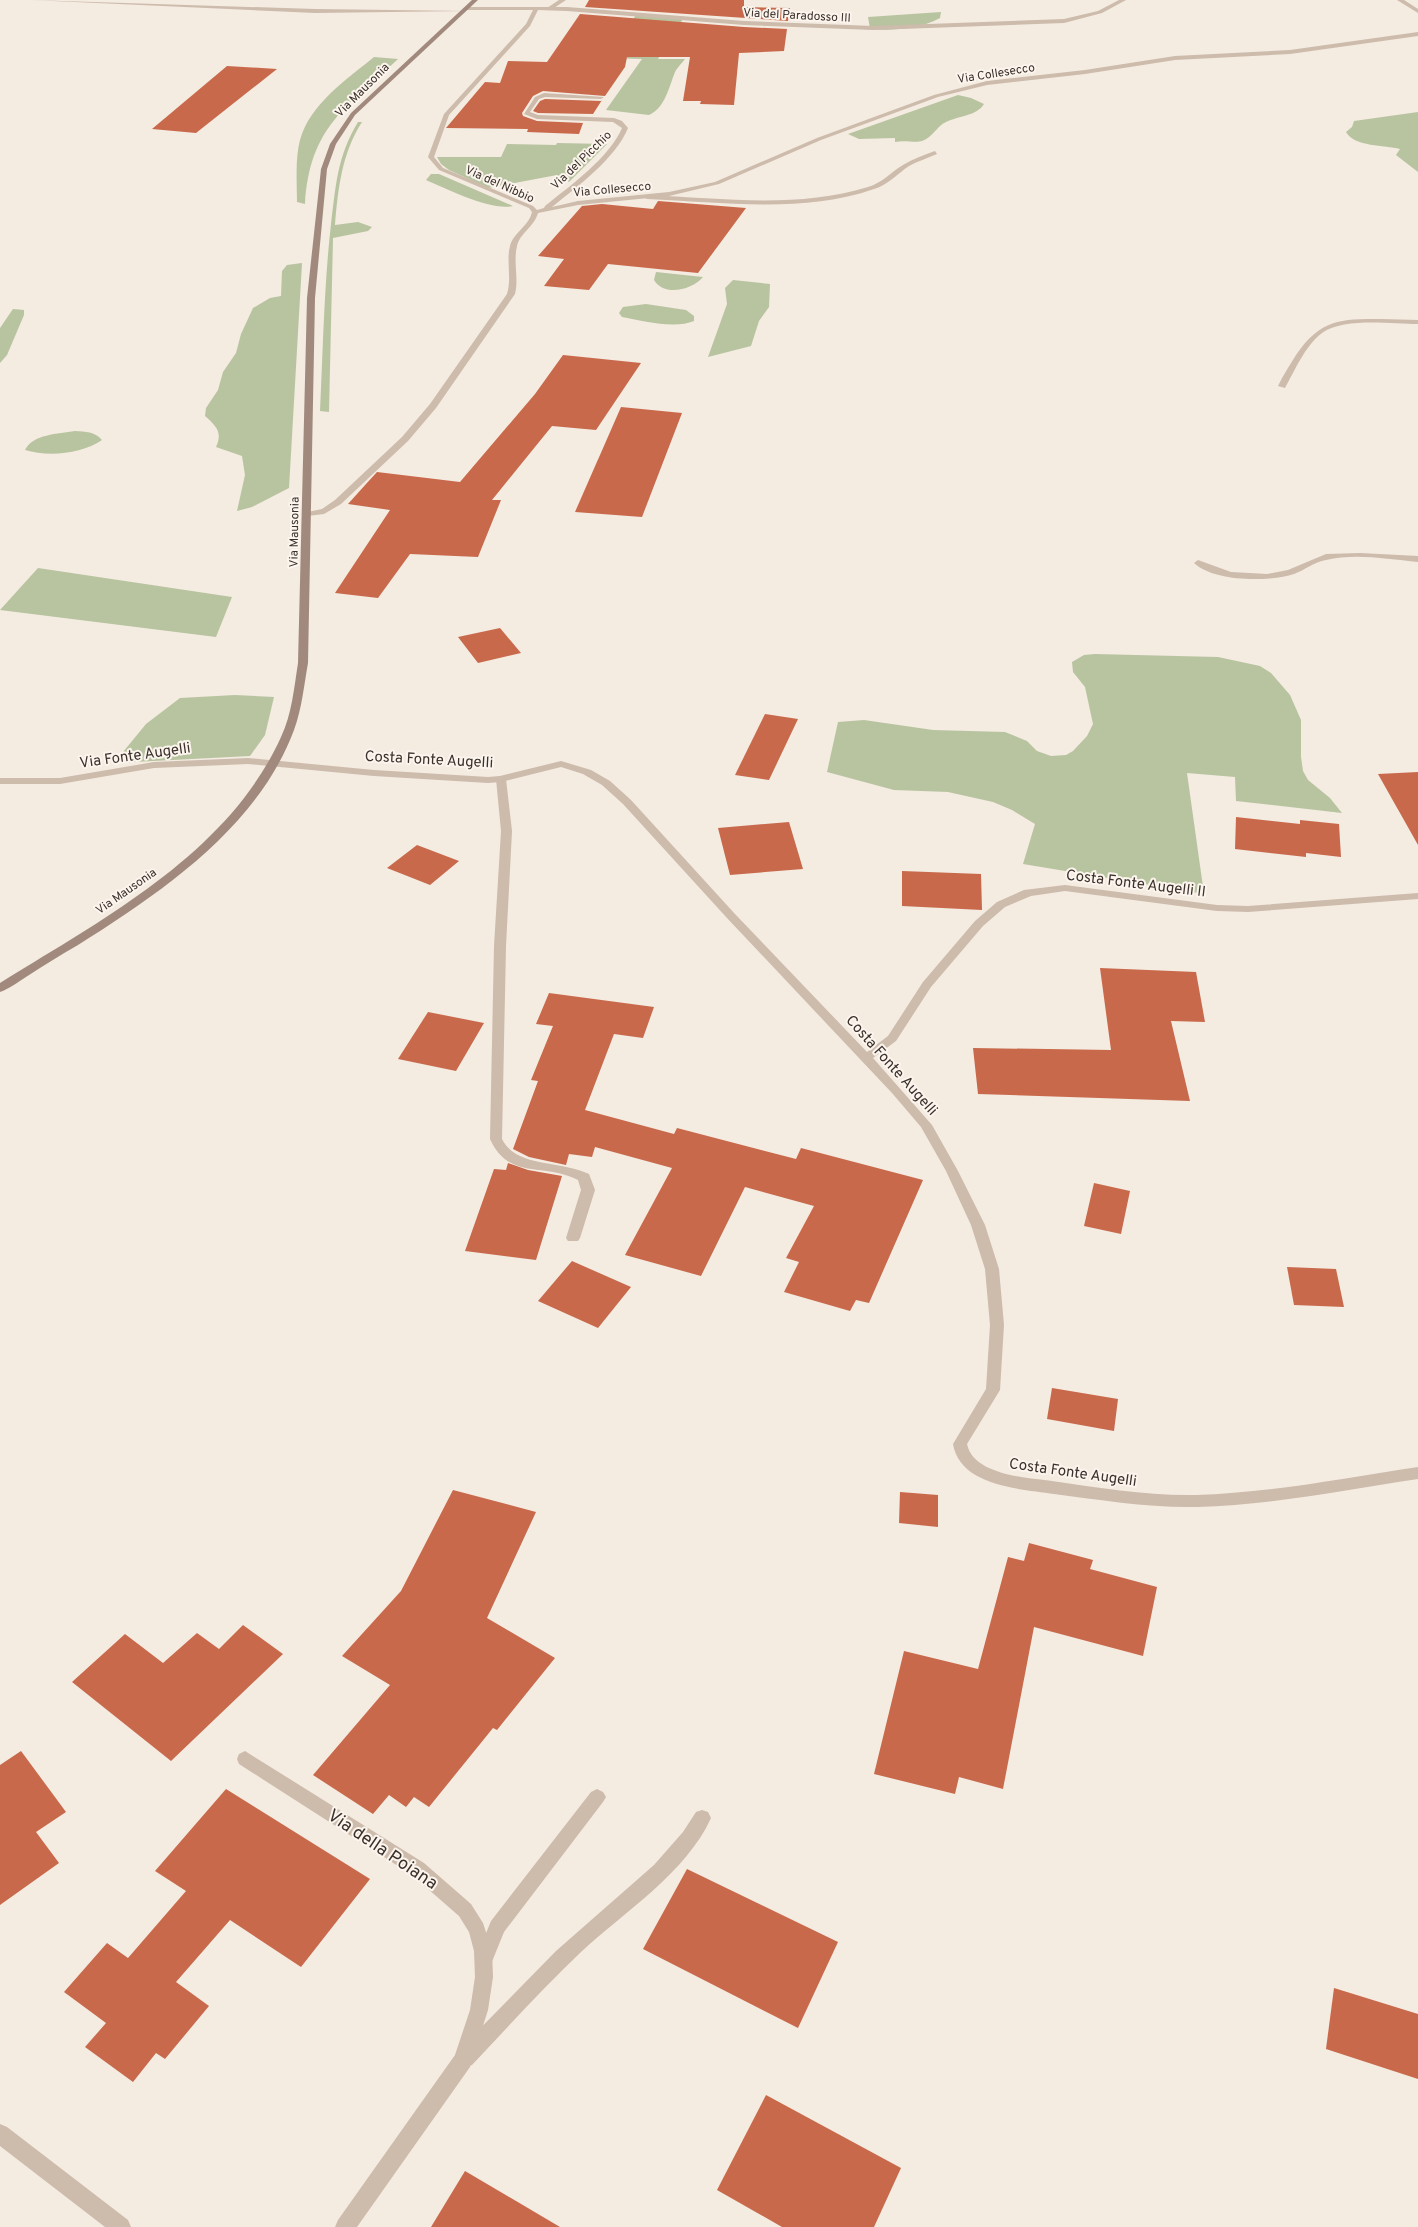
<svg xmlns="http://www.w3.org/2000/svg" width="1418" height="2227" font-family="Overpass,sans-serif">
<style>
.green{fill:#b8c4a0}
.building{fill:#c8694b}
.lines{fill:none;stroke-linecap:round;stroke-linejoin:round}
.service{fill:#cdbbac;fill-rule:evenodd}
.minor{fill:#cdbbac;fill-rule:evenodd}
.secondary{fill:#a18a7d;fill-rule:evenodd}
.labels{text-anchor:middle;stroke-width:4;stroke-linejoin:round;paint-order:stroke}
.far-street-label{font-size:12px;fill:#3b302b;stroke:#fbf5ee}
.street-label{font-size:15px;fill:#3b302b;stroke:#fbf5ee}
.near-street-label{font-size:18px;fill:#3b302b;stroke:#fbf5ee}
</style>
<rect width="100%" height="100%" fill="#f4ebe1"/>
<g class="green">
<path d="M941,12L940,18C920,29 892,31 870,29L868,17Z"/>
<path d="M636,15L683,19L658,59H685C682,63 677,68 675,72C669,87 665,108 649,115L606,110L642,59L606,58Z"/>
<path d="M374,57L398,59C346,108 310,126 305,204L297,202C297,182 295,159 300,140C310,104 347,79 374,57Z"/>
<path d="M958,95L971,98L984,104C977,116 958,116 946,122C937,126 933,137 922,141C916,143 904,140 895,142V138L859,139L848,134Z"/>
<path d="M1418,112V172L1396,155L1400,149C1385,145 1354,147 1346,132L1352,127L1354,121Z"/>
<path d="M358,122H362C342,153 338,188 335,225L358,222L372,227L368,231L333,238L329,412L320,411C323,349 324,286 331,224C336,185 337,157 358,122Z"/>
<polygon points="557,143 607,144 569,182 557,175 488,188 449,170 441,164 437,157 501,157 507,144 556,145"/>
<path d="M431,174H439L513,206C491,211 447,189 426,180Z"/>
<path d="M302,263L289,488L252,507L237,511L245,475L242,456L216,447C223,432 216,426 205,416L206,408L218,390L223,372L236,353L241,334L253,308L270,298L281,296L282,271L287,265Z"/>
<path d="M656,272L703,277C692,290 664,297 654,280Z"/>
<polygon points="733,280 770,284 769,307 759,321 751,346 708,357 727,304 725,288"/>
<path d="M646,304L686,310L694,316V321C675,329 642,321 622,317L619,313L623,307Z"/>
<polygon points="13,309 24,310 24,315 7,355 0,363 0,328"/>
<path d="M75,431C86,432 94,431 102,440C82,454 48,457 25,450C33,434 58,434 75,431Z"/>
<polygon points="38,568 232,597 216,637 0,610"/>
<polygon points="1095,654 1218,657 1260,666 1271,673 1290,695 1301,720 1301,757 1303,771 1308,780 1330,798 1342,813 1236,801 1235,777 1187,773 1204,894 1023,864 1035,824 1012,810 993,802 948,792 894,790 827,772 838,722 864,720 933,730 1005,732 1027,741 1037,751 1051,756 1066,755 1073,751 1087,736 1093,724 1085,687 1073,672 1072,662 1084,655"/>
<polygon points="235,695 274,697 265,735 250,756 114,763 146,724 180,698"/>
</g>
<g class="building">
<polygon points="589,0 744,0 744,7 790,8 788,21 585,7"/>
<polygon points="580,14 744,27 787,29 784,51 739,53 734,105 700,104 701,101 683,101 690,57 627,57 625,67 605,96 543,91 533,96 522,113 523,116 537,121 583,123 579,134 527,132 528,129 446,128 485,82 500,83 508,61 547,62"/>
<polygon points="227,66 277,69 196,133 152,129"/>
<polygon points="545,99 601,101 602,100 593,114 538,113 533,111 540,101"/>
<polygon points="658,201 746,208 698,273 608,264 589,290 544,286 564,259 538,256 582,206 602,204 653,209"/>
<polygon points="563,355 641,363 596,430 552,426 492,500 501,500 478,557 410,554 378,598 335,593 390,510 348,504 366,484 377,472 460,482 535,394"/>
<polygon points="621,407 682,413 642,517 575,512"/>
<polygon points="500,628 521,653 478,663 458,637"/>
<polygon points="765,714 798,719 769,780 735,775"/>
<polygon points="1418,772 1418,845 1378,774"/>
<polygon points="1236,817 1300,824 1300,820 1339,824 1341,857 1306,853 1306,857 1235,849"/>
<polygon points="789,822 803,869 730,875 718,828"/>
<polygon points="417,845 459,861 430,885 387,868"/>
<polygon points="902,871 981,874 982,910 902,906"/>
<polygon points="1100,968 1196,972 1205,1022 1171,1021 1190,1101 978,1094 973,1048 1111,1050"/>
<polygon points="549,993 654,1007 643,1038 614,1034 585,1110 674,1134 677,1128 796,1159 801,1148 923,1180 869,1303 856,1300 850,1311 784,1292 799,1262 786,1258 814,1206 745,1187 701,1276 625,1255 672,1168 595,1147 592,1157 569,1154 566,1165 529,1157 513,1149 538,1081 531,1080 553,1026 536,1024"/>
<polygon points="428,1012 484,1023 456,1071 398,1059"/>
<polygon points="508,1163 528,1170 562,1176 536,1260 465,1251 494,1169 506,1170"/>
<polygon points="1094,1183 1130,1191 1121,1234 1084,1226"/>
<polygon points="572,1261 631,1287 598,1328 538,1301"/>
<polygon points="1287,1267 1336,1269 1344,1307 1294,1305"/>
<polygon points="1052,1388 1118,1399 1114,1431 1047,1419"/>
<polygon points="453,1490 536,1512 487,1618 555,1658 497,1730 493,1728 429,1807 414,1797 406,1807 389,1795 373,1814 313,1775 390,1685 342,1656 401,1591"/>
<polygon points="900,1492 938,1495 938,1527 899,1523"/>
<polygon points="1029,1543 1093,1560 1090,1569 1157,1587 1143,1656 1034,1627 1003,1789 959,1777 955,1794 874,1774 904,1651 978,1669 1008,1557 1024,1561"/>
<polygon points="243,1625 283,1654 171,1761 72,1682 125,1634 163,1663 197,1633 219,1649"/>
<polygon points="21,1751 66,1812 36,1832 59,1863 0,1905 0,1765"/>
<polygon points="226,1789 370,1879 301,1967 230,1920 176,1982 209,2006 165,2059 156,2053 133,2082 85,2047 106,2023 64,1992 107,1943 128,1958 186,1891 155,1871"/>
<polygon points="687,1869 838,1942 798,2028 643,1949"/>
<polygon points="1334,1988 1418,2014 1418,2079 1326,2049"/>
<polygon points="766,2095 901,2168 874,2227 782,2227 717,2190"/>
<polygon points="465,2171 560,2227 431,2227"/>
</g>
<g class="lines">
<g class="service">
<polygon points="559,0 566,0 551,10 547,10 547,8"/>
<path d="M935,151L937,154C928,158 918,161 909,166C897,174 888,185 874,189C802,214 722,202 647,199L644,197L647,195C720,198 797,209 868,187C882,183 891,172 903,165C913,159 924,155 935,151Z"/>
<path d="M1360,553L1418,556V562C1388,559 1355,553 1326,560C1314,562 1305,570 1294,574C1269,582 1214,582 1194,563L1198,560L1231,572L1267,574L1288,570L1326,554Z"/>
<path d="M501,776L506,779L512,831L506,946L502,1139C516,1168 561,1160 589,1174L595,1190L580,1238L578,1241H568L566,1238L581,1190L578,1180C544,1162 509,1181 490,1139L494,946L501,831L496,779Z"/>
<polygon points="597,1789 603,1792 606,1797 603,1802 504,1932 491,1964 485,1967 479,1964 476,1958 491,1921 591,1792"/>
<path d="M702,1810L708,1812L711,1818C686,1873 624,1912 581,1952C543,1988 508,2027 472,2065L465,2067L458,2065L456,2058L458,2051L556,1951L654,1865L683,1832L696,1812Z"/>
</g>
<g class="minor">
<polygon points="31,0 315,9 467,11 315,13"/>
<path d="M1119,0H1126L1102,13L1064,23L873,30L744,25L567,11L538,10L530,26L449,115L434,157L443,168L533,206L537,210L544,208L545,206C570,186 610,157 622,128L613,122L537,119L524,114L535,97L544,93L604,97L601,99L545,97L539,99L530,112L538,115L614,118L622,121L628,128C616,158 577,187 552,207L578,201L669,192L715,182L817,138L934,95L987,81L1085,70L1175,56L1290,50L1418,32V36L1290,54L1175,60L1085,74L987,85L938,97L821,140L719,184L669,196L578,205L538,213C534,227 520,233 517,246C513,262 519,278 515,294L436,408L408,441L341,504L324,514L307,516L303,513L322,509L335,500L402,437L430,404L507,294C512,278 506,261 510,246C514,232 529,226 532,212L529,208L439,170L428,157L444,114L526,24L533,10H467L465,7H567L744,21L873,26L1064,19L1098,11Z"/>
<polygon points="1397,0 1404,0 1418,9 1418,13"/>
<path d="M1381,319L1418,320V324C1392,324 1344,317 1322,333C1305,346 1295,370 1285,388L1278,386C1283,375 1290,365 1296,355C1321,319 1340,319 1381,319Z"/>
<path d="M248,758L374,770L488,777L500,776L561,761L591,770L610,781L631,800L735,914L867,1052L888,1036L923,982L975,921L997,902L1024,890L1065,885L1217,905L1248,906L1418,893V899L1248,912L1217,911L1065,891L1031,896L1005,907L983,926L931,987L896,1041L873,1058L932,1125L958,1171L985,1225L999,1269L1004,1325L1000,1390L967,1444C973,1475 1028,1478 1052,1481C1100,1488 1148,1496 1196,1495C1270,1493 1345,1478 1418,1467V1479C1345,1490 1271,1505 1197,1507C1149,1508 1101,1500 1054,1494C1020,1489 960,1486 953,1444L986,1389L990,1325L985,1269L971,1225L946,1171L921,1127L892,1093L727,918L623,804L602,785L583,774L561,767L501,782L488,783L374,776L248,764L154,768L60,784H0V778H60L154,762Z"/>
<polygon points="245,1751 424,1863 471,1904 483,1923 492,1951 493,1977 488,2010 470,2067 357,2227 335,2227 338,2220 455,2055 470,2010 475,1977 474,1951 469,1932 459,1916 412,1875 239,1764 237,1759 239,1754"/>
<polygon points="0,2124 7,2127 128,2220 131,2227 105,2227 0,2146"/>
</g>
<path class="secondary" d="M472,0H478L355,115L336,144L327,169L315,298L308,663C304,685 302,708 294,730C258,827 162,892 78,945C60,955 43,966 26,977C18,982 9,989 0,992V983C104,918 228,854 281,737C292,714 294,688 298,663L307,298L321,169L330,144L351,113Z"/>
</g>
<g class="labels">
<g class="far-street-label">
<text transform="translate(797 15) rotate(3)" y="4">Via del Paradosso III</text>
<text transform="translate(996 73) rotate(-9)" y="4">Via Collesecco</text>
<text transform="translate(362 90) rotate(-45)" y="4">Via Mausonia</text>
<text transform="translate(581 160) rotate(-44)" y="4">Via del Picchio</text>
<text transform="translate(500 184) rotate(24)" y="4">Via del Nibbio</text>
<text transform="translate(612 189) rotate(-5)" y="4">Via Collesecco</text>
<text transform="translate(294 532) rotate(-89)" y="4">Via Mausonia</text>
<text transform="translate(126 891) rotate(-35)" y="4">Via Mausonia</text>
</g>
<g class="street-label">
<text transform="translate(135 755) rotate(-8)" y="5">Via Fonte Augelli</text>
<text transform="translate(429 759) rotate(3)" y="5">Costa Fonte Augelli</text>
<text transform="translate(1136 883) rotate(7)" y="5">Costa Fonte Augelli II</text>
<text transform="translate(892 1065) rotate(48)" y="5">Costa Fonte Augelli</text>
<text transform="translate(1073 1472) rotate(8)" y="5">Costa Fonte Augelli</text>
</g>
<g class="near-street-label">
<text transform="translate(383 1849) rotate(34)" y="6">Via della Poiana</text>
</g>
</g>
</svg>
